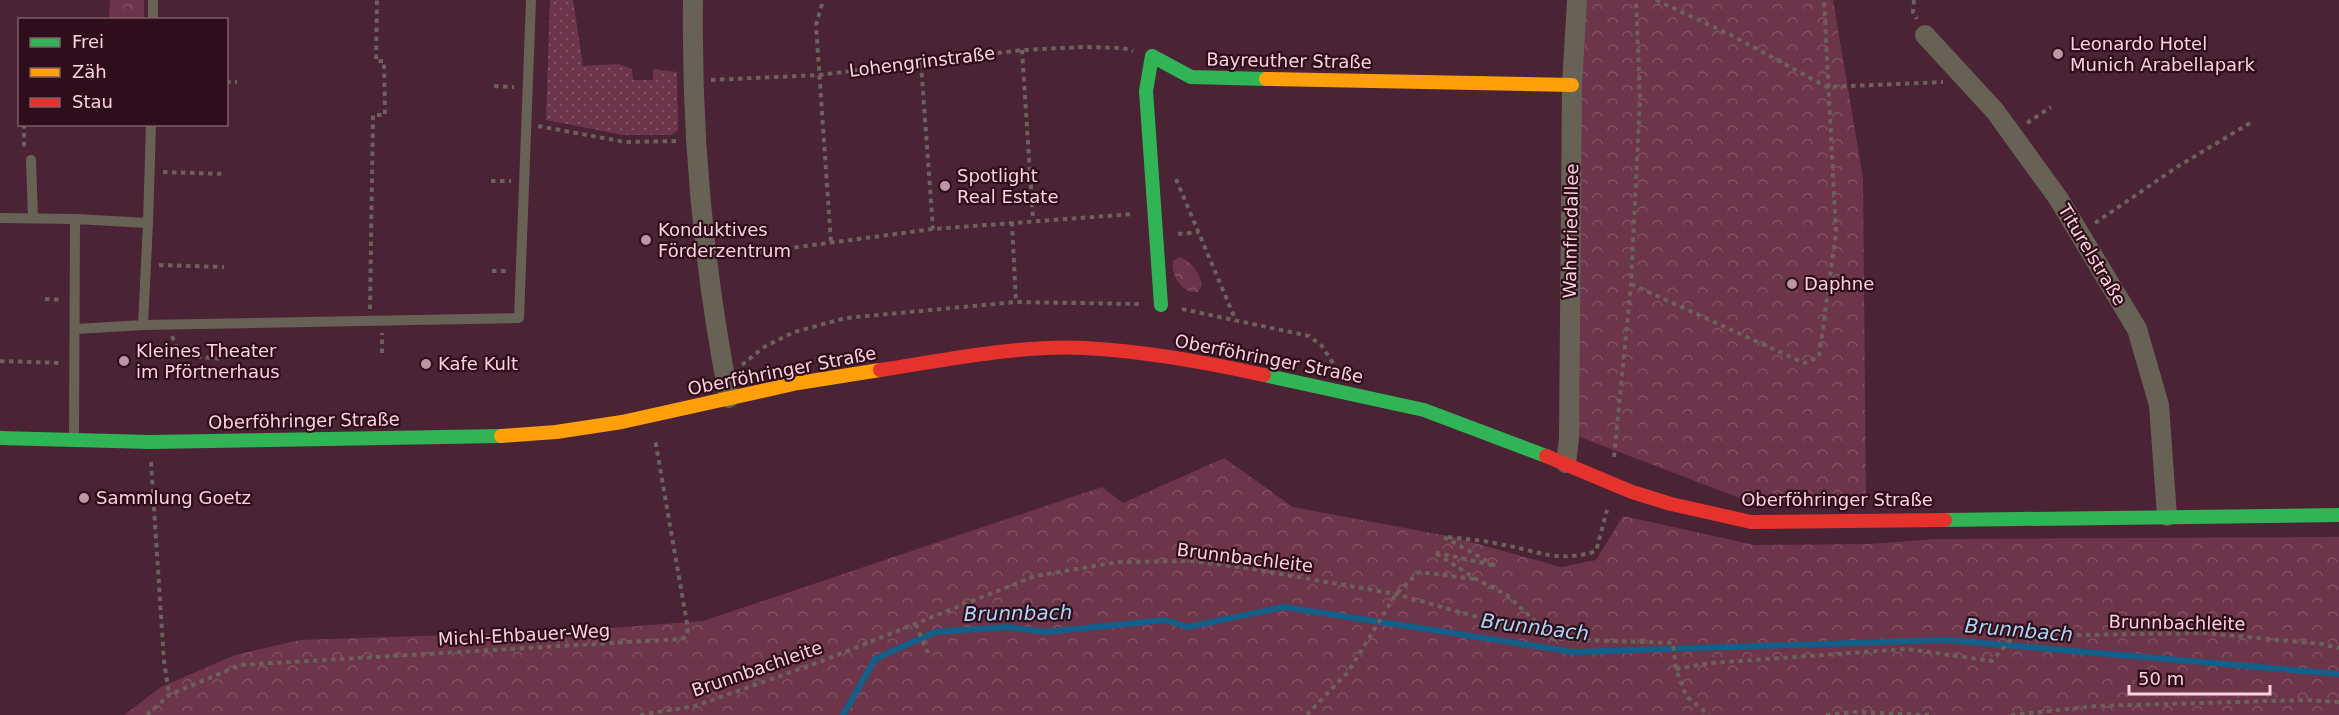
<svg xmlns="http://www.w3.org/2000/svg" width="2339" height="715" font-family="'DejaVu Sans',sans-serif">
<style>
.grass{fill:url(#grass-dots)}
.forest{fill:url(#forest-crowns)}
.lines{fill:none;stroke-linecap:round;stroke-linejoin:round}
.stream{stroke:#125f8a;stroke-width:6}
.path{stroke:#6c615b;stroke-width:4;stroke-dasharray:4.5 4.5;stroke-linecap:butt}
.lane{stroke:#686256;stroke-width:10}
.street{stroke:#686256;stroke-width:20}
.fast{stroke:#30b455;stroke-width:14}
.slow{stroke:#ff9f0a;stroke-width:14}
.jam{stroke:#e5322d;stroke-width:14}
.poi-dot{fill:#be95a2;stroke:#2d0e1a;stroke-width:2}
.labels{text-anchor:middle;stroke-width:4.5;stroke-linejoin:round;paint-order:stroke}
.poi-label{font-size:18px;fill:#fdd2de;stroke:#2d0e1a;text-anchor:start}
.street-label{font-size:18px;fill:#fdd2de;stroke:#2d0e1a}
.water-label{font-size:20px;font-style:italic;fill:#abd8f7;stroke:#2d0e1a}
</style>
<defs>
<pattern id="grass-dots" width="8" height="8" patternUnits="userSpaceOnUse" patternTransform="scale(1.5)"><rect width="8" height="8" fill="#6c3549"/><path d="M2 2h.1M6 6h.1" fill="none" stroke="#825163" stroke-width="1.8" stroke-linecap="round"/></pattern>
<pattern id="forest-crowns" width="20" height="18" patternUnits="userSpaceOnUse" patternTransform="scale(1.5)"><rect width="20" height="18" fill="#6c3549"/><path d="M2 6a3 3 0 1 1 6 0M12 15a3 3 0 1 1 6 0" fill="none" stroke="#825163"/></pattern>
</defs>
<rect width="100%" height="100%" fill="#4a2334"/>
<polygon class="grass" points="550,0 573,0 583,66 619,64 632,69 633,80 653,80 653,69 677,72 678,130 671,135 623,135 546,120"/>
<g class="forest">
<polygon points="110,0 144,0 144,19 109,19"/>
<polygon points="1581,0 1833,0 1863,178 1866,500 1750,502 1572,434"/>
<path d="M1180,257C1192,262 1199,272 1202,285L1198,292C1182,294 1171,276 1173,261Z"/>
<polygon points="1224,458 1293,507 1453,537 1561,567 1596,560 1623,516 1755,545 1870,544 1936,539 2339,537 2339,715 124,715 161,687 235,655 300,640 573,631 703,621 1102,487 1123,503"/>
</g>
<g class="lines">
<polyline class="stream" points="843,715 875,659 935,632 1007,627 1046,632 1165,620 1188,627 1284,607 1574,652 1947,640 2339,674"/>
<g class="path">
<polyline points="1656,0 1731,35 1827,87 1943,82"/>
<polyline points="1914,0 1913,12 1917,19"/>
<polyline points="822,4 816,25 831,243"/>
<polyline points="1022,50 1033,220"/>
<polyline points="921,64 933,229"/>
<polyline points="711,80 819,75 1022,50 1083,47 1123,48 1133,51"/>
<polyline points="226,82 237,82"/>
<polyline points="494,86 514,87"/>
<polyline points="2027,123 2051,107"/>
<polyline points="24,124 24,148"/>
<polyline points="538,126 625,142 679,141"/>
<polyline points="163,172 226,174"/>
<polyline points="1176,179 1236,321"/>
<polyline points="491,181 511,181"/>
<polyline points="1012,222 1016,302"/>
<polyline points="2095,223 2177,167 2250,123"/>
<polyline points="1178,234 1199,232"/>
<polyline points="723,257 933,229 1133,214"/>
<polyline points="159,265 224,267"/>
<polyline points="492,271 509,271"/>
<polyline points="1631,284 1804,363 1819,357 1836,233 1824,0"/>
<polyline points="45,299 63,300"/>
<polyline points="370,309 373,115 385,115 384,61 376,61 377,0"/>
<polyline points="1182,309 1309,336 1322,346 1336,368"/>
<polyline points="172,336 178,351 190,356 223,359"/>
<polyline points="382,353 382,333"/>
<polyline points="0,361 62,363"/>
<polyline points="742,365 764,347 794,332 846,318 1016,302 1139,304"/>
<polyline points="1614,457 1631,284 1640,99 1636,0"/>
<polyline points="151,462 164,661 169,695"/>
<polyline points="1444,537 1496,566 1434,552 1476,579 1507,595 1553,638"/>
<path d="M1448,537C1465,539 1482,540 1499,544C1536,550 1558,564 1596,551L1607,510"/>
<polyline points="916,624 928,654"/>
<polyline points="1676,669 1710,663 1907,649 1992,661 2014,636 2205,633 2322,644 2339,648"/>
<polyline points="147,715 169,695 240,665 680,639 686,637 688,629 655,439"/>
<polyline points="640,715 695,706 822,661 1035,576 1118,562 1191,561 1246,568 1396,594 1554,639 1673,643 1676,669 1686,696 1709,715"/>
<polyline points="1307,715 1348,672 1396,594 1419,572 1475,579"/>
<polyline points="1826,715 1854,712 1929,715"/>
<polyline points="2011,715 2096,706 2306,700 2339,702"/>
</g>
<g class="lane">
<polyline points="153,20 153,0"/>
<polyline points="31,160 33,218"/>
<polyline points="0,218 75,219"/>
<polyline points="148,223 151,124"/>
<polyline points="143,325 519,318 531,0"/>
<polyline points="74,439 75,219 148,223 143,325 76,329"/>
</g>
<g class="street">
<path d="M693,0C691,136 703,265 729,398"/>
<polyline points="1925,35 1995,111 2058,198 2137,329 2159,405 2167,516"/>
<polyline points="1566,463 1569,439 1572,85 1577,0"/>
</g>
<g class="fast">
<polyline points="1161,305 1146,91 1152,56 1191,77 1266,79"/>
<polyline points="1264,375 1424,410 1546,456"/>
<polyline points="0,438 150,442 501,436"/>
<polyline points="1945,520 2339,515"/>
</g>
<g class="slow">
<polyline points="1266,79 1572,85"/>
<polyline points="501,436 556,432 622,422 798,383 880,370"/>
</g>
<g class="jam">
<path d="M880,370C947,360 1017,345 1084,348C1145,351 1205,362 1264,375"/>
<polyline points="1546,456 1632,492 1671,504 1751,522 1945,520"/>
</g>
</g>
<g class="poi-dot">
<circle cx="2058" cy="54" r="6"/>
<circle cx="945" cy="186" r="6"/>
<circle cx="646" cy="240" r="6"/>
<circle cx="1792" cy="284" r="6"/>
<circle cx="124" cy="361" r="6"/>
<circle cx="426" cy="364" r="6"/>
<circle cx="84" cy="498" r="6"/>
</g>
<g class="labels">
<g class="poi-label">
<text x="2070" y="50">Leonardo Hotel<tspan x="2070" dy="21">Munich Arabellapark</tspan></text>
<text x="957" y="182">Spotlight<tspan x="957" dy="21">Real Estate</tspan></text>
<text x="658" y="236">Konduktives<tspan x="658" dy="21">Förderzentrum</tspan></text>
<text x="1804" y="290">Daphne</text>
<text x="136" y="357">Kleines Theater<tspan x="136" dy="21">im Pförtnerhaus</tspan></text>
<text x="438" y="370">Kafe Kult</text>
<text x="96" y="504">Sammlung Goetz</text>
</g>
<g class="street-label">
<text transform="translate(1289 61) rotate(1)" y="6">Bayreuther Straße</text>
<text transform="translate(922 62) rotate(-7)" y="6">Lohengrinstraße</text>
<text transform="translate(1571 231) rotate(-89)" y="6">Wahnfriedallee</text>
<text transform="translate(2092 255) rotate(59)" y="6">Titurelstraße</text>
<text transform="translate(1269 359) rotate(11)" y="6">Oberföhringer Straße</text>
<text transform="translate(782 371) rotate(-11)" y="6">Oberföhringer Straße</text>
<text transform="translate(304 421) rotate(-1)" y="6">Oberföhringer Straße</text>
<text x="1837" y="506">Oberföhringer Straße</text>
<text transform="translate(1245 558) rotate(7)" y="6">Brunnbachleite</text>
<text transform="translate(2177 623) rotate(1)" y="6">Brunnbachleite</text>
<text transform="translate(524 635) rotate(-3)" y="6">Michl-Ehbauer-Weg</text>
<text transform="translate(757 669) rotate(-19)" y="6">Brunnbachleite</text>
</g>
<g class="water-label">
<text transform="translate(1018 613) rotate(-1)" y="7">Brunnbach</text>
<text transform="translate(1535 627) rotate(7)" y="7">Brunnbach</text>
<text transform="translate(2019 630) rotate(5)" y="7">Brunnbach</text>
</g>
</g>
<rect x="18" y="18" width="210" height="108" fill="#2d0e1a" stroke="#805c68" stroke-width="1.5"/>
<rect x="30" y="38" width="30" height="9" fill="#30b455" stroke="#805c68" stroke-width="1.5"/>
<text x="72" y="48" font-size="18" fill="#fdd2de">Frei</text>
<rect x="30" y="68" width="30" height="9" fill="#ff9f0a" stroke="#805c68" stroke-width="1.5"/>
<text x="72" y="78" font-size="18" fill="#fdd2de">Zäh</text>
<rect x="30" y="98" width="30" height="9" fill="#e5322d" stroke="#805c68" stroke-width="1.5"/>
<text x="72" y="108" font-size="18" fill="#fdd2de">Stau</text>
<path d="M2129 685v9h141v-9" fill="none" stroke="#fdd2de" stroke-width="3"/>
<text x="2138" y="685" font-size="18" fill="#fdd2de" stroke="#2d0e1a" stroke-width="4.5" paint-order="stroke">50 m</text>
</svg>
